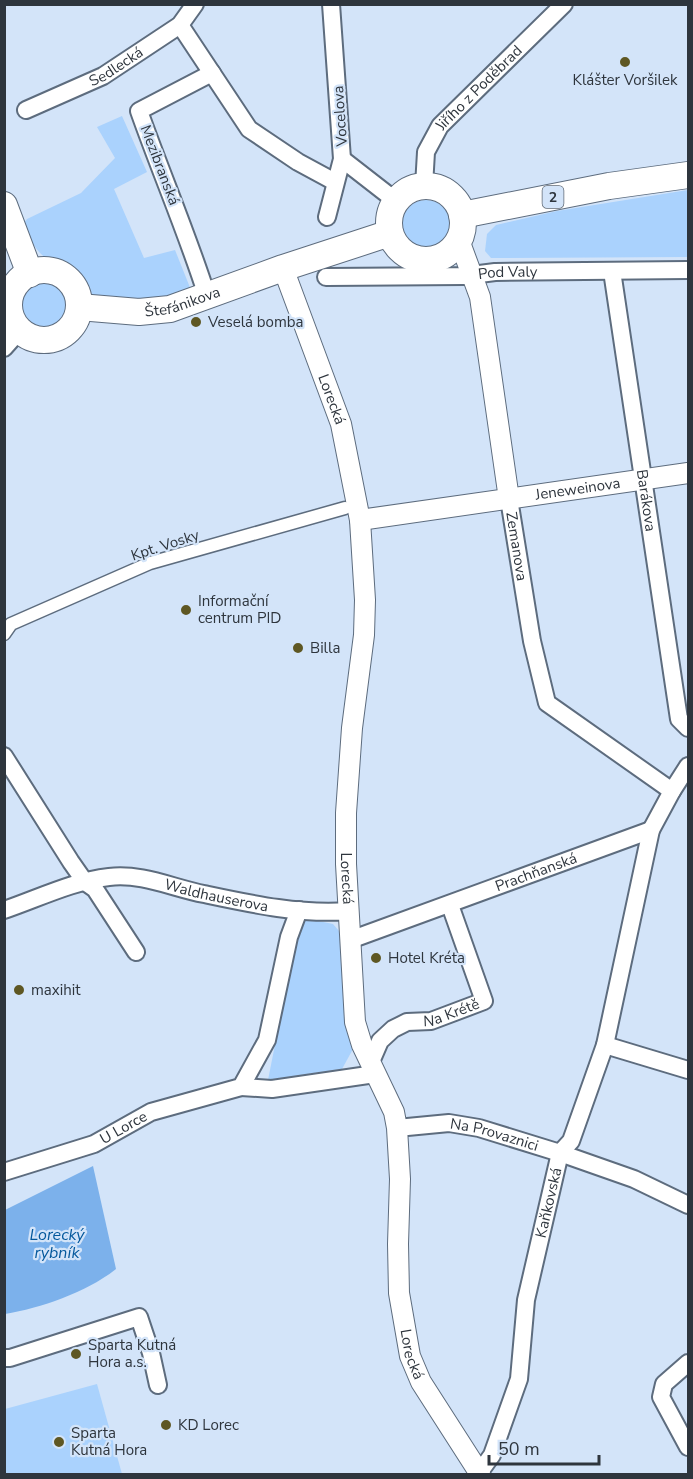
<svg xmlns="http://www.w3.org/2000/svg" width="693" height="1479" font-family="'Nunito Sans',sans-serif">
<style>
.green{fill:#aad2fd}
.water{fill:#7cb1eb}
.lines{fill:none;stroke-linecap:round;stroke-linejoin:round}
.pedestrian-casing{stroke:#5d6c7e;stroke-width:15}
.minor-casing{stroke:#5d6c7e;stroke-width:20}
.tertiary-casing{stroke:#5d6c7e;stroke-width:22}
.primary-casing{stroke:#5d6c7e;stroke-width:28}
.pedestrian{stroke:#fff;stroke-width:12}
.minor{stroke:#fff;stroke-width:16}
.tertiary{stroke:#fff;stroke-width:20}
.primary{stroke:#fff;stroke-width:26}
.poi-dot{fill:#5e5723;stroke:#d3e4f9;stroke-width:2}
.labels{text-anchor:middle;stroke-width:4.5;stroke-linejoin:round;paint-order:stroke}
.shield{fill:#d3e4f9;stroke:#606a75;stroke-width:1.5}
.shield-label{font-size:14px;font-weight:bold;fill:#2e353d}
.street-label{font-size:15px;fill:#2e353d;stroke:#d3e4f9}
.poi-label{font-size:15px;fill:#2e353d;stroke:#d3e4f9;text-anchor:start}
.water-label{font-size:16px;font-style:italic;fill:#04589c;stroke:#d3e4f9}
</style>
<rect width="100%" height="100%" fill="#d3e4f9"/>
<g class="green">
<path d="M122,116L147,172L114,189L144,258L175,250L191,290L152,305L95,296C86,291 83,282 76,275C70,268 63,267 55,263C36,255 31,241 24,223L27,219L81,193L115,158L97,127Z"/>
<polygon points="688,190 688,257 491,258 485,251 487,234 496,225 557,211"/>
<circle cx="426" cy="224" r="24"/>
<circle cx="45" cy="306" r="23"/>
<polygon points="304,918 333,924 339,931 353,1049 342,1069 268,1080 300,919"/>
<polygon points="97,1384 122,1474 5,1474 5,1409"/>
</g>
<path class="water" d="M93,1166L116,1269C87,1292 41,1308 5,1314V1210Z"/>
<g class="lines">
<defs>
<polyline id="pedestrian" points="4,634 11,624 150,563 345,508"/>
<g id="minor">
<polyline points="180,25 249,129 298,162 335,182"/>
<path id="s1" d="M26,110L103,76L180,25L195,4"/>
<polyline points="342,159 396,201"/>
<path id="s2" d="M424,186L426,152L440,126L564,4"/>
<polyline points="327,217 342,159 331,4"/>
<path id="s3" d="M612,271L679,719L688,728"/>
<path id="s4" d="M326,277L464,276L495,272L688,270"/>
<path d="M207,296C187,233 161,173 139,111L212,73"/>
<polyline points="4,348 20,330"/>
<path id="s5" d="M509,499L532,641L547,703L672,791"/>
<polyline points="4,756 71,862 85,882 95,889 136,952"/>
<path id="s6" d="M4,910C39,898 73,881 109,877C142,873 173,888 204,894C251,904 301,915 349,911"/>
<path id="s7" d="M350,940L651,830"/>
<polyline points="605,1045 688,1070"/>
<path id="s8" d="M370,1064L380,1041L393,1029L407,1022L431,1021L484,1001L450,905"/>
<polyline points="241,1087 272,1089 375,1074"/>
<path id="s9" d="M397,1128L449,1123L479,1128L560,1153L634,1179L688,1205"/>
<path id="s10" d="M4,1172L94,1144L151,1112L241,1087L267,1040L289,937L299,910"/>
<polyline points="4,1358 10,1358 139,1317 151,1353 158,1385"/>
<polyline points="688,1363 664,1384 661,1397 688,1447"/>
<path id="s11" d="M479,1473L492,1455L519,1379L526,1300L560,1153L571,1141L605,1045L651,830L672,791L688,766"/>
</g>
<g id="tertiary">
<polyline points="459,240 480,297 509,499"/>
<path id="s12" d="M283,268L341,424L360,520L365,600L364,635L352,728L346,813V864L355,1022L362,1045L394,1112L397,1128L400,1179L398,1244L399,1293L410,1356L421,1382L480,1474"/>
<path id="s13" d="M360,520L688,473"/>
</g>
<g id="primary">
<circle cx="426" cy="223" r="37"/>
<polyline points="4,205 30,274"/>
<polyline points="462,215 609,186 688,175"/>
<circle cx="44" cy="305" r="35"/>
<path id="s14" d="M79,307L139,312L170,309L283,268L390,233"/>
</g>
</defs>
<use href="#pedestrian" class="pedestrian-casing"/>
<use href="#minor" class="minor-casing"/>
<use href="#tertiary" class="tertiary-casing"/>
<use href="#primary" class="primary-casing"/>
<use href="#pedestrian" class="pedestrian"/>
<use href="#minor" class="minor"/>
<use href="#tertiary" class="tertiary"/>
<use href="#primary" class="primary"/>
</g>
<g class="poi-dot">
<circle cx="625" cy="62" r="6"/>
<circle cx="196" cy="322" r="6"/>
<circle cx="186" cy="610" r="6"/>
<circle cx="298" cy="648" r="6"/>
<circle cx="376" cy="958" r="6"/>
<circle cx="19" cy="990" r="6"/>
<circle cx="76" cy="1354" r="6"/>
<circle cx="166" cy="1425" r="6"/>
<circle cx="59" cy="1442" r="6"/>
</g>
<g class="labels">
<rect class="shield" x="542.5" y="186" width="21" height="22" rx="4.5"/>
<g class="shield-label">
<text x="553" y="202">2</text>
</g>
<g class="street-label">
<text dy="5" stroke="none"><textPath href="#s1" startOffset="100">Sedlecká</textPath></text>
<text dy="5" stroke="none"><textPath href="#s2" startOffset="118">Jiřího z Poděbrad</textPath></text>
<text transform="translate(340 116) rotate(-94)" y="5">Vocelova</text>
<text transform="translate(160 165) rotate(69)" y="5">Mezibranská</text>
<text dy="5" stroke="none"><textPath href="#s4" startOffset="182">Pod Valy</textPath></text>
<text dy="5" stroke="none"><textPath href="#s14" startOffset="105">Štefánikova</textPath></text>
<text dy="5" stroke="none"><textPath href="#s12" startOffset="140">Lorecká</textPath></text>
<text dy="5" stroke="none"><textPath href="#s13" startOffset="220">Jeneweinova</textPath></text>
<text dy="5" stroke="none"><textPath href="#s3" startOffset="232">Barákova</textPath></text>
<text transform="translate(165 545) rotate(-18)" y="5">Kpt. Vosky</text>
<text dy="5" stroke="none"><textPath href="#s5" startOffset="48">Zemanova</textPath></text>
<text dy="5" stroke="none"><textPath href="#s7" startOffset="198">Prachňanská</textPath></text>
<text dy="5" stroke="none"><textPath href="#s12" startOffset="624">Lorecká</textPath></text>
<text dy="5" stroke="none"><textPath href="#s6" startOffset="220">Waldhauserova</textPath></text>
<text dy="5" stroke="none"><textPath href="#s8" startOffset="104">Na Krétě</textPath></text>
<text dy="5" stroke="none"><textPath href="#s10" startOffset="128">U Lorce</textPath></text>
<text dy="5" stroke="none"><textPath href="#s9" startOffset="99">Na Provaznici</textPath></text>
<text dy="5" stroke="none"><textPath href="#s11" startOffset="282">Kaňkovská</textPath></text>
<text dy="5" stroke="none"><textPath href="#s12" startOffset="1110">Lorecká</textPath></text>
</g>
<g class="poi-label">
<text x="625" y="85" text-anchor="middle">Klášter Voršilek</text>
<text x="208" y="327">Veselá bomba</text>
<text x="198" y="606">Informační<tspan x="198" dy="17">centrum PID</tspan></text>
<text x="310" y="653">Billa</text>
<text x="388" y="963">Hotel Kréta</text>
<text x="31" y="995">maxihit</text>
<text x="88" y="1350">Sparta Kutná<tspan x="88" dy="17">Hora a.s.</tspan></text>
<text x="178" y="1430">KD Lorec</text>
<text x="71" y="1438">Sparta<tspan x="71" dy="17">Kutná Hora</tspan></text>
</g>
<g class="water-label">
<text x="57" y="1240">Lorecký<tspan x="57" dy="18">rybník</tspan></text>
</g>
</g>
<rect width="693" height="1479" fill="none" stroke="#2e353d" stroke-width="12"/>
<path d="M489 1455v9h110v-9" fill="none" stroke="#2e353d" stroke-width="3"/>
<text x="498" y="1455" font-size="18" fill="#2e353d" stroke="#d3e4f9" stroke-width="4.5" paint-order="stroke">50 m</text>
</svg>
